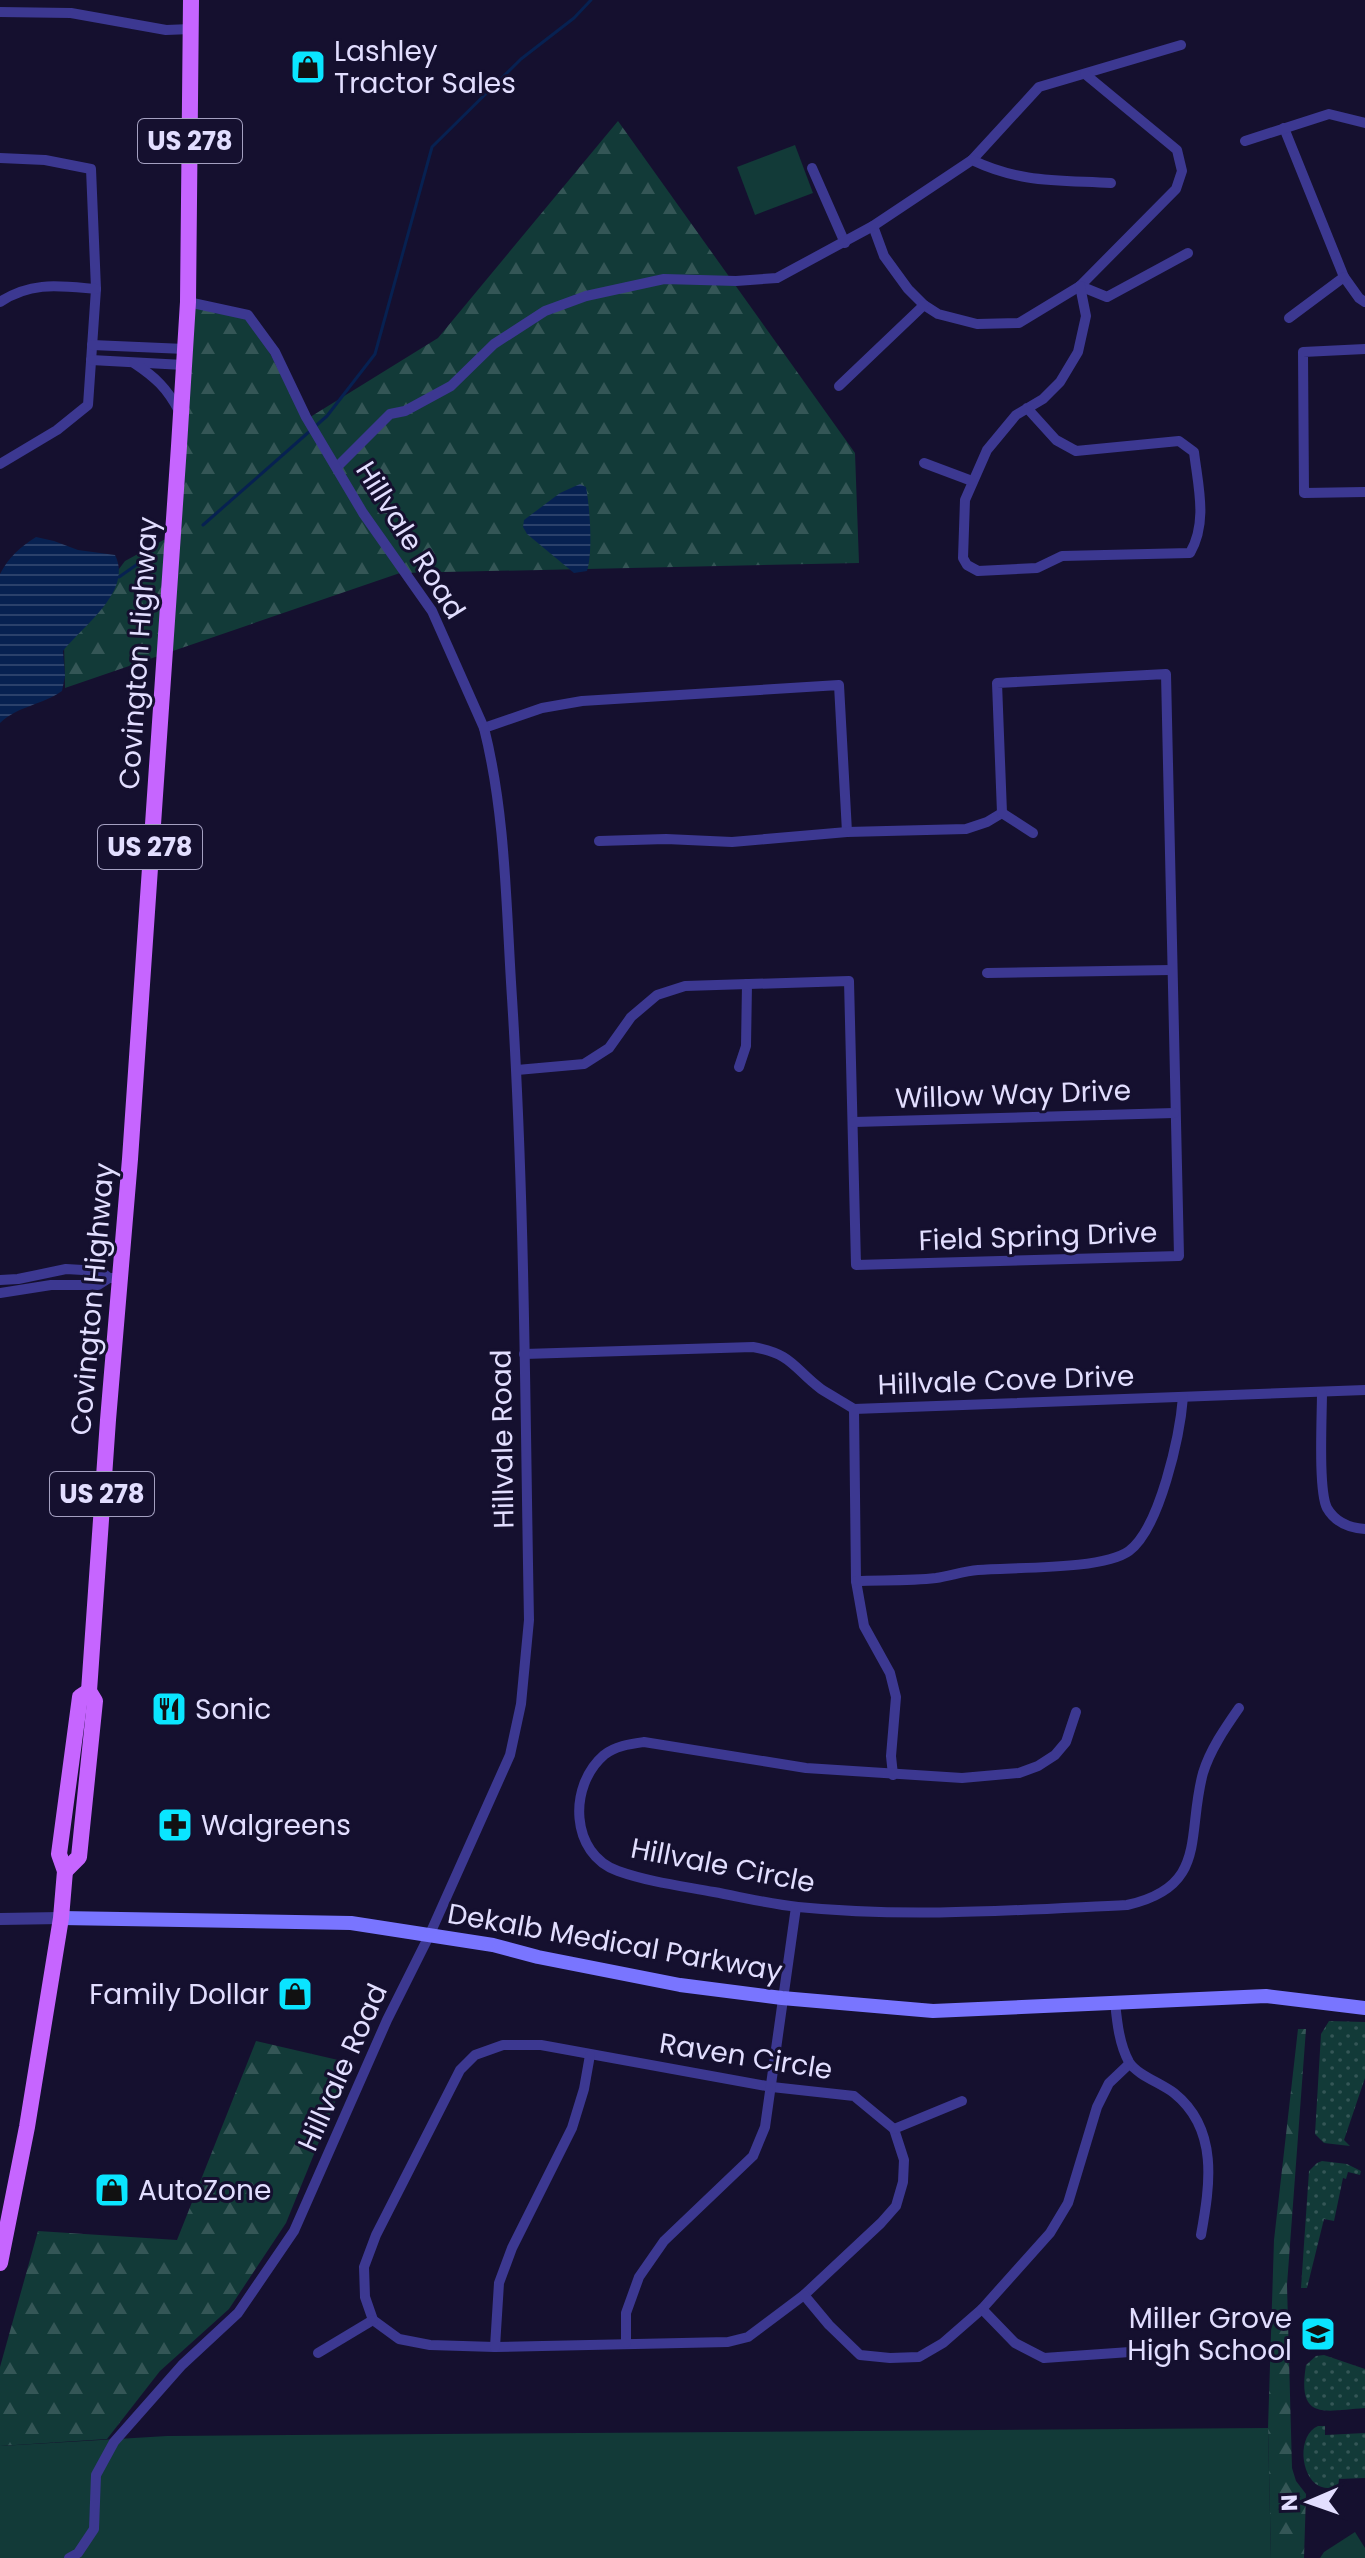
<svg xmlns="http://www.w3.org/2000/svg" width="1365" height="2558" font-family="Poppins,sans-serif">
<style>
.grass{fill:url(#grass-dots)}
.forest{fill:url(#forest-firs)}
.green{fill:#123a38}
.water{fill:url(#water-rules)}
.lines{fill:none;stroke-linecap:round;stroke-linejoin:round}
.stream{stroke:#072151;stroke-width:3}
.minor{stroke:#3c3891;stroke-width:10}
.tertiary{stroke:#3c3891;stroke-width:12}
.secondary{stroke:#7975ff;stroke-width:14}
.primary{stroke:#c665ff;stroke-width:16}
.labels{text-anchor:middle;stroke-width:6;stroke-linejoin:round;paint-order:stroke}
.shield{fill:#15102f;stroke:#a4a0c1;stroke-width:2}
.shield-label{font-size:26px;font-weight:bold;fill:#e2deff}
.poi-label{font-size:28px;fill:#e2deff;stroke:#15102f;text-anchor:start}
.street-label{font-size:28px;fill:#e2deff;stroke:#15102f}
</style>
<defs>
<pattern id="grass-dots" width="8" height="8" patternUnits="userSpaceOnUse" patternTransform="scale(2)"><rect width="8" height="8" fill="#123a38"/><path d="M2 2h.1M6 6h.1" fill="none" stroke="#345656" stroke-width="1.8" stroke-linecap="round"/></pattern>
<pattern id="forest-firs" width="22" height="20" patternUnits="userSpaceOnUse" patternTransform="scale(2)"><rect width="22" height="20" fill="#123a38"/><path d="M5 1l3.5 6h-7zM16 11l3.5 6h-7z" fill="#345656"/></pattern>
<pattern id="water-rules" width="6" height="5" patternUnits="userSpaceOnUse" patternTransform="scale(2)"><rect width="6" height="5" fill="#072151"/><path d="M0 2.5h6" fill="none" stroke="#2b416b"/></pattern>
</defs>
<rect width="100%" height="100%" fill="#15102f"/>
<g class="grass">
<polygon points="1329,2021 1365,2022 1365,2078 1344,2140 1350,2146 1324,2143 1315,2134 1321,2034"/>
<polygon points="1322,2161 1347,2164 1361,2171 1360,2175 1348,2172 1346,2179 1343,2178 1334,2221 1324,2219 1307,2288 1301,2288 1309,2171 1317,2163"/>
<path d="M1324,2355L1365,2369V2408C1323,2411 1297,2421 1306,2365L1316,2356Z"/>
<path d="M1318,2426H1325V2435L1365,2433V2478L1339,2479L1338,2488C1332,2488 1325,2489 1319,2486C1300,2476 1297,2435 1318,2426Z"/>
</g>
<g class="forest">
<polygon points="618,121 855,453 859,563 400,573 65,688 64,642 125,561 171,536 195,304 248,315 307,419 438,338"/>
<polygon points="1298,2029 1306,2029 1287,2285 1292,2468 1296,2481 1306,2494 1304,2558 1271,2558 1268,2428 1274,2240"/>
<polygon points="256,2041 351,2063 286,2223 229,2309 160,2371 107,2439 0,2446 0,2367 38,2231 177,2240"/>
</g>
<g class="green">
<polygon points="795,145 813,193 755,215 737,167"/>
<polygon points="1268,2428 1271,2558 0,2558 0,2446 167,2436"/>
<polygon points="1355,2532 1365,2548 1365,2558 1320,2558 1324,2552"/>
</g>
<g class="water">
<path d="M580,484L586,487C590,509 593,551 587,571L574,573L527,534L523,527L524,520L560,493Z"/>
<path d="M36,537L54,541L78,550L115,555C133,591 84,625 63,651L65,676L62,691C42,705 18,706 0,723V574C9,557 19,548 36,537Z"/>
</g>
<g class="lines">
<g class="stream">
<polyline points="203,525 327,416 375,354 432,147 521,59 574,18 591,0"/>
<polyline points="119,577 152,554"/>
</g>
<g class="minor">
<polyline points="0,12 71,13 166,30 191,29"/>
<polyline points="1284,128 1344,277 1289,318"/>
<polyline points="1245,141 1329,114 1365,123"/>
<polyline points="0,158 45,160 91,169 96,289 88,405 57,430 0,464"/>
<polyline points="972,160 1039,87 1181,45"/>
<polyline points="812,168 845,243"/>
<polyline points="873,226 884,256 908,289 924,305 938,314 977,324 1019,323 1080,286 1176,189 1182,171 1177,150 1085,74"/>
<polyline points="1344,277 1359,298 1365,302"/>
<polyline points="1080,286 1107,297 1188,253"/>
<path d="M0,302C32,281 60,286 96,289"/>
<polyline points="92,345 185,349"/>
<polyline points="1365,349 1303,352 1304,493 1365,492"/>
<polyline points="91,360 184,365"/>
<path d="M134,363C155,377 167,388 179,411"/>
<polyline points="839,386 924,305"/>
<path d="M1027,408L1056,440L1076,451L1179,441L1194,452C1198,486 1208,522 1190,553L1062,556L1037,568L978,571L967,565L963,558L965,500L987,450L1016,415L1043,399L1060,382L1078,352L1086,316L1080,286"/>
<polyline points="924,463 972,481"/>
<path d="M337,467L390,414L405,411L451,386L494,344L545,311L586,296L664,279L736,281L777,278L873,226L972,160C1020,183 1058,180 1111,183"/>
<polyline points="484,728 542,708 582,701 839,685 847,832"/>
<polyline points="599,841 666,839 732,842 847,832 966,829 987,822 1002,813"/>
<polyline points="987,973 1171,970"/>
<polyline points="739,1067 746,1046 747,984"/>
<polyline points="517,1070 584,1064 609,1048 631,1017 657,995 685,986 849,981 856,1265 1179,1256 1166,674 997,683 1002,813 1033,833"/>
<polyline points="854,1122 1174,1113"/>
<polyline points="0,1280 18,1279 66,1269 100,1271 109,1278 119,1278"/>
<polyline points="0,1293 51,1285 98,1285 109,1278"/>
<path d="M524,1354L753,1347C793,1354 793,1368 821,1389C832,1396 843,1402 854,1409L1365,1390"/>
<path d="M1322,1392C1322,1416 1318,1490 1327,1508C1335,1522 1350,1528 1365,1529"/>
<polyline points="854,1409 856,1581 864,1626 890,1673 896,1697 891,1756 893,1775"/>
<path d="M856,1581C883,1580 910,1581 936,1578C950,1576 964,1571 978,1570C1014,1567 1103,1570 1129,1551C1160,1528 1180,1435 1183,1397"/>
<path d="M1076,1712L1066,1742L1055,1755L1038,1766L1019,1773L962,1778L806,1768L644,1742C630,1744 615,1746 604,1755C568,1786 570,1854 618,1871C649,1882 682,1886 714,1892C741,1897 770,1904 798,1907C908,1918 1017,1910 1127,1905C1209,1887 1186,1835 1203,1773C1210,1750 1225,1728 1239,1708"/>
<path d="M1115,2002C1117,2021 1119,2044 1129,2062C1137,2075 1161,2083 1174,2093C1219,2129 1210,2185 1201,2235"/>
<polygon points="503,2045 541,2045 772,2087 854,2096 894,2129 904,2160 903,2182 896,2206 881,2223 804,2295 748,2337 728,2342 495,2347 430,2345 399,2339 373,2320 365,2297 364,2267 376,2235 460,2070 475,2055"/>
<polyline points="894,2129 962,2101"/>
<polyline points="804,2295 829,2325 860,2355 890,2358 919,2357 943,2343 982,2309 1050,2233 1068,2203 1097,2107 1109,2083 1129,2064"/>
<polyline points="982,2309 1015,2343 1044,2358 1130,2352"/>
<polyline points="626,2343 626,2313 639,2277 664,2241 753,2156 765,2127 796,1907"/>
<polyline points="495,2347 499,2283 512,2248 572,2128 584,2089 590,2055"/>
<polyline points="318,2353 373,2320"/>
<path d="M69,2558L78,2553L94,2529L96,2475L114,2442L182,2365L238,2313L294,2231L387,2020L429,1936L510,1755L521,1704L529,1620C525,1413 525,1205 512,998C506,908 506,815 484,728L432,611L363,513L306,417L275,352L248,315L188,302"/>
</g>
<polyline class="tertiary" points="0,1919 61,1918"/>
<polyline class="secondary" points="61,1918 351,1923 493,1945 538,1957 680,1985 782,1998 933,2011 1266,1996 1365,2008"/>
<g class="primary">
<polyline points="65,1871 79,1857 95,1701 89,1691 108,1420 130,1159 179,446 188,302 191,0"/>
<polyline points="0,2263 27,2127 61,1918 65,1871 59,1854 80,1697 89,1691"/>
</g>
</g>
<defs>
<symbol id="shop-square" viewBox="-11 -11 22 22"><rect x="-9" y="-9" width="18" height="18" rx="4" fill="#0ae5ff" stroke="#15102f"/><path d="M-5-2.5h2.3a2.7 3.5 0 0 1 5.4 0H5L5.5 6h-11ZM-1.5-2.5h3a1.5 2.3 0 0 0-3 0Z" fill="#111"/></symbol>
<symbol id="restaurant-square" viewBox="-11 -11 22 22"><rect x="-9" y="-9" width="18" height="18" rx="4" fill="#0ae5ff" stroke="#15102f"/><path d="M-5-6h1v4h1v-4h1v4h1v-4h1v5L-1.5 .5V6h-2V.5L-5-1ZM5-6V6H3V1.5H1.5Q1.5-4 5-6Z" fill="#111"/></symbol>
<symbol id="pharmacy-square" viewBox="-11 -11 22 22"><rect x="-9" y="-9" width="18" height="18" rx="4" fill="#0ae5ff" stroke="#15102f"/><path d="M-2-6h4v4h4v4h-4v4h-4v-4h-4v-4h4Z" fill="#111"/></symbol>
<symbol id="school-square" viewBox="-11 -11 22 22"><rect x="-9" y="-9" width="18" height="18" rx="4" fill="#0ae5ff" stroke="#15102f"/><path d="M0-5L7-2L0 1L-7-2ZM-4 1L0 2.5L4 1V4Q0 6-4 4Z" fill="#111"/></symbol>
</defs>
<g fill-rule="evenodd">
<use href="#shop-square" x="288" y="47" width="40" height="40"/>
<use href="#restaurant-square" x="149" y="1689" width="40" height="40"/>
<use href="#pharmacy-square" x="155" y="1805" width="40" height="40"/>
<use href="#shop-square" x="275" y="1974" width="40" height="40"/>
<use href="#shop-square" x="92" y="2170" width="40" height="40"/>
<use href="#school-square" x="1298" y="2314" width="40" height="40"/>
</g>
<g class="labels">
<g class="shield">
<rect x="138" y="119" width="104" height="44" rx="6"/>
<rect x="98" y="825" width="104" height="44" rx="6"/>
<rect x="50" y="1472" width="104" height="44" rx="6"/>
</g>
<g class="shield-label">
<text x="190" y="150">US 278</text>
<text x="150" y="856">US 278</text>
<text x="102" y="1503">US 278</text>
</g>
<g class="poi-label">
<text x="334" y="61">Lashley<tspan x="334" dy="32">Tractor Sales</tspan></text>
<text x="195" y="1719">Sonic</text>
<text x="201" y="1835">Walgreens</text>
<text x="269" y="2004" text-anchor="end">Family Dollar</text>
<text x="138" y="2200">AutoZone</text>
<text x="1292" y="2328" text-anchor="end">Miller Grove<tspan x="1292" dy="32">High School</tspan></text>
</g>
<g class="street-label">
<text transform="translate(411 540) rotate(58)" y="10">Hillvale Road</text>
<text transform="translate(138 653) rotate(-86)" y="10">Covington Highway</text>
<text transform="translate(1013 1094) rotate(-2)" y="10">Willow Way Drive</text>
<text transform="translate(1038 1236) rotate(-2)" y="10">Field Spring Drive</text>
<text transform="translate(92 1299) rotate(-85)" y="10">Covington Highway</text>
<text transform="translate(1006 1380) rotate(-2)" y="10">Hillvale Cove Drive</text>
<text transform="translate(502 1439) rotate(-91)" y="10">Hillvale Road</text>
<text transform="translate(723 1865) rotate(11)" y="10">Hillvale Circle</text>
<text transform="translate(615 1942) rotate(10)" y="10">Dekalb Medical Parkway</text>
<text transform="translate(746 2056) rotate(9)" y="10">Raven Circle</text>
<text transform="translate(342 2067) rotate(-66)" y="10">Hillvale Road</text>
</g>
</g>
<g transform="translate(1309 2502) rotate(268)" stroke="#15102f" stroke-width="6" paint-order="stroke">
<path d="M0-6L14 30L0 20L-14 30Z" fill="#e2deff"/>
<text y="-12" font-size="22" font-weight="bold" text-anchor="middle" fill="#e2deff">N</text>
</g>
</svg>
